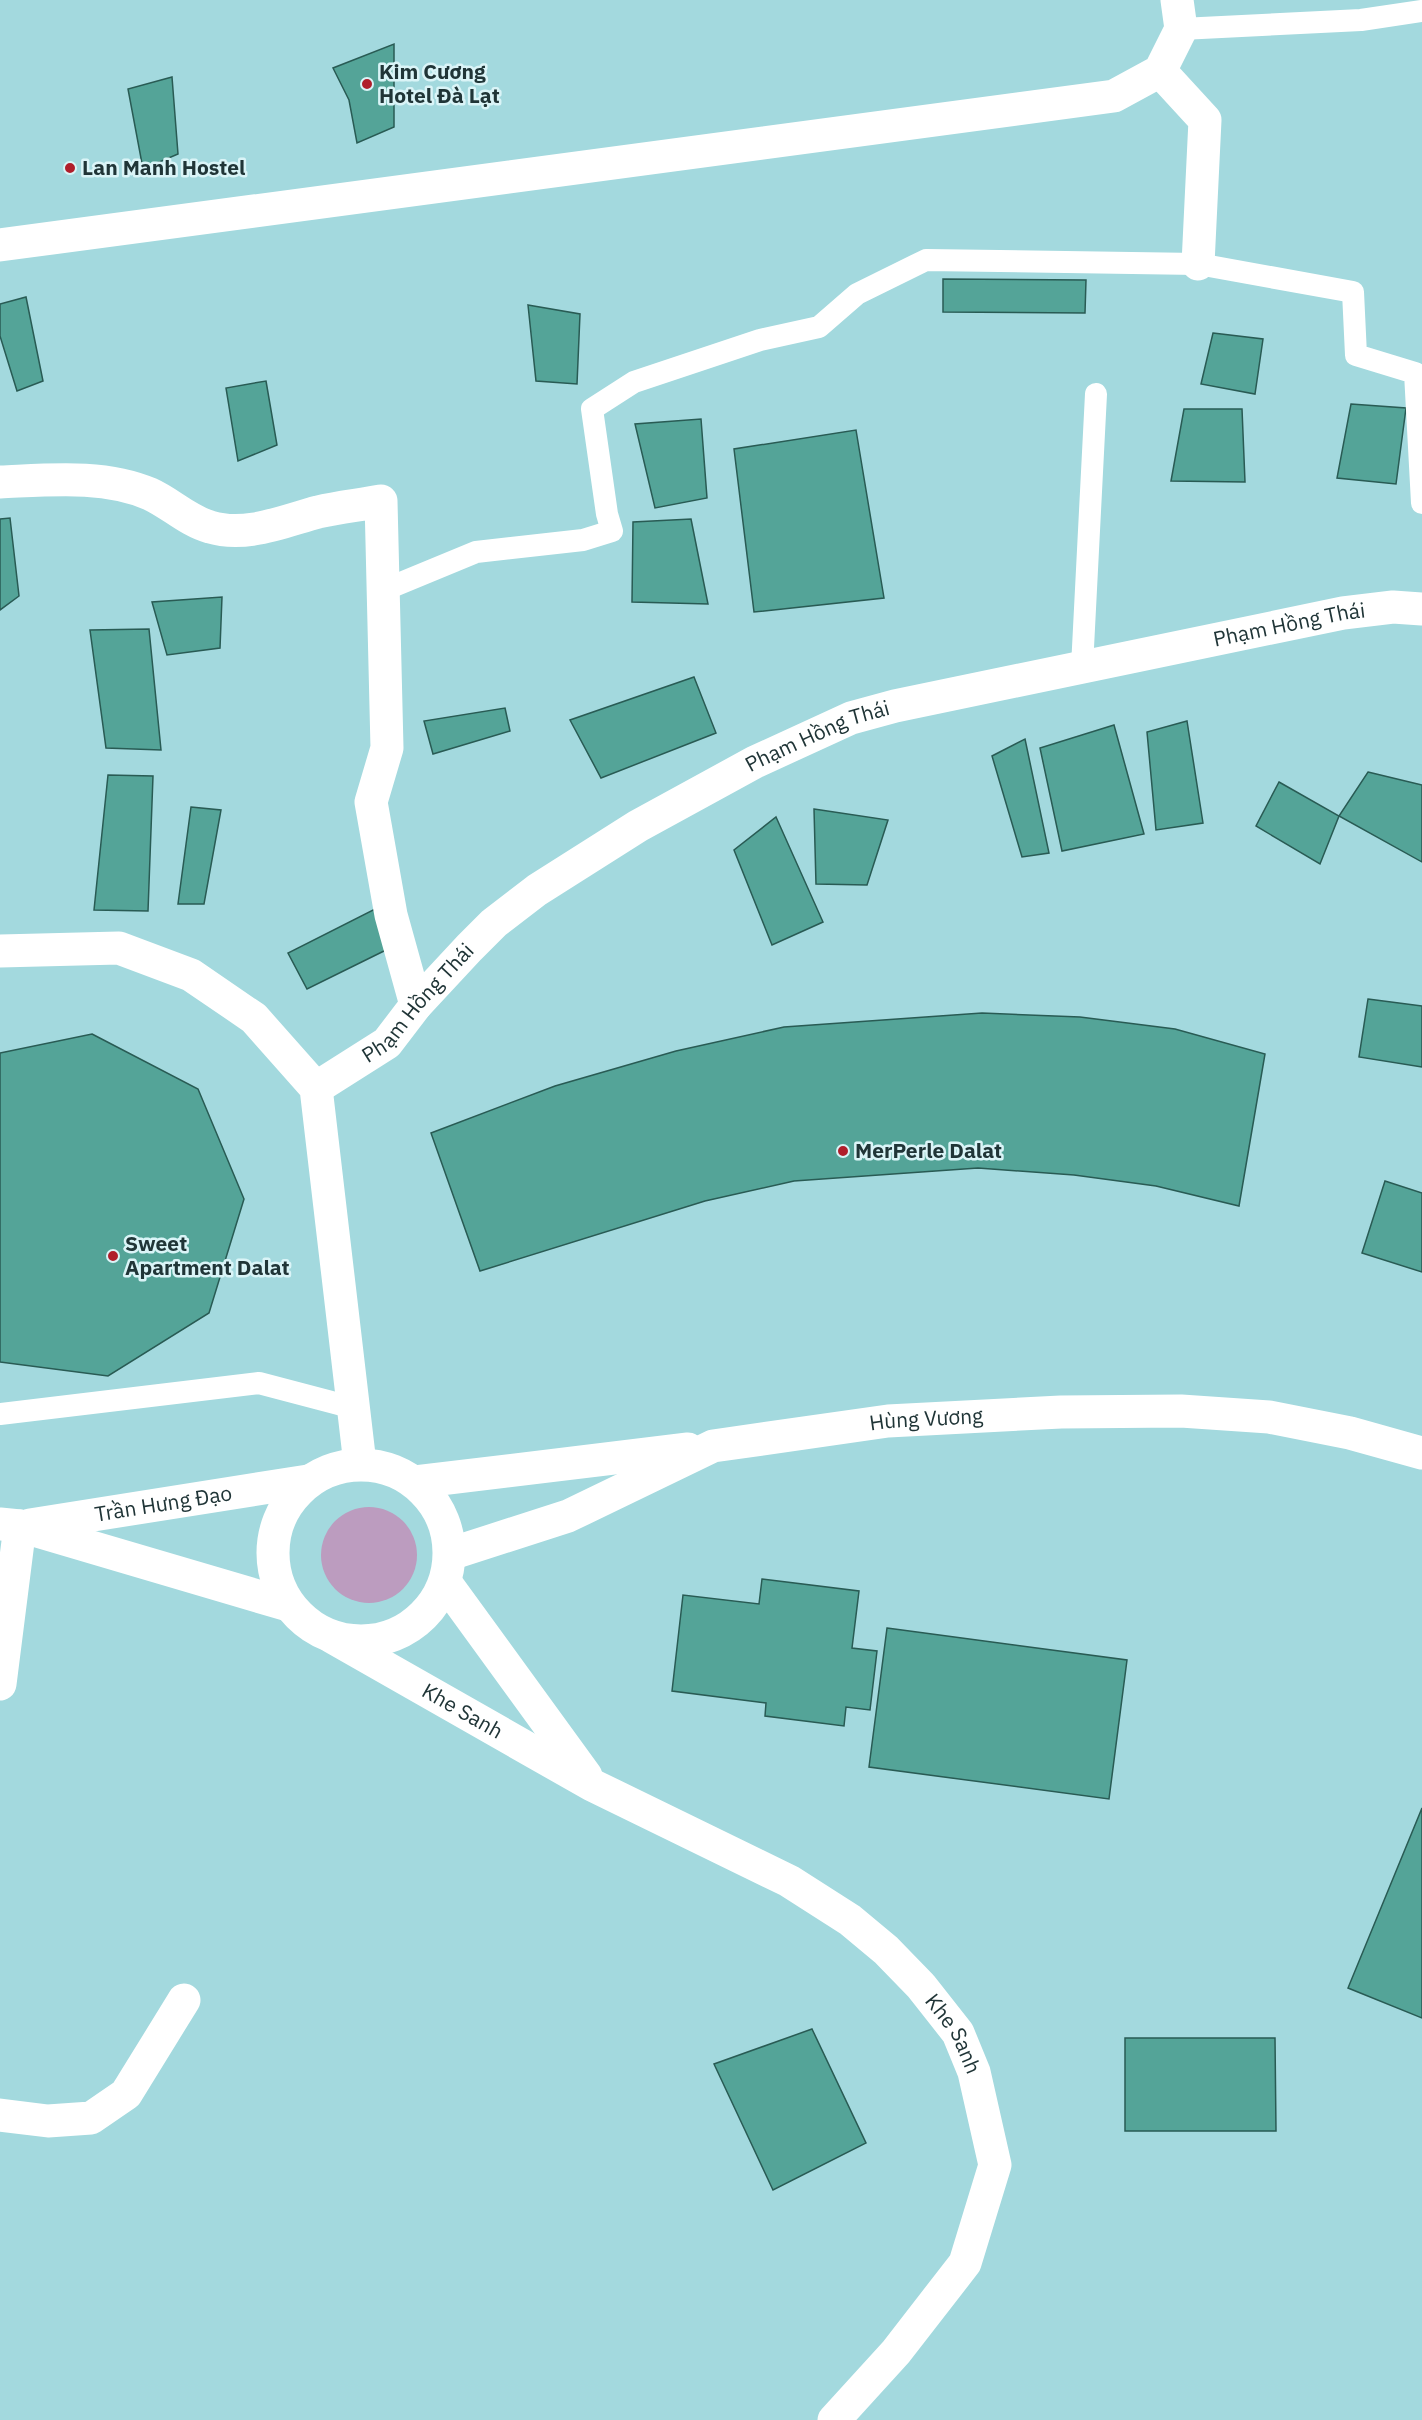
<svg xmlns="http://www.w3.org/2000/svg" width="1422" height="2420" font-family="'IBM Plex Sans',sans-serif">
<style>
.green{fill:#bc9cbf}
.building{fill:#54a498;stroke:#295b54;stroke-width:1.5}
.lines{fill:none;stroke-linecap:round;stroke-linejoin:round}
.lane{stroke:#fff;stroke-width:22}
.street{stroke:#fff;stroke-width:33}
.secondary{stroke:#fff;stroke-width:33}
.primary{stroke:#fff;stroke-width:33}
.highway{stroke:#fff;stroke-width:33}
.poi-dot{fill:#b01e2b;stroke:#daf4f7;stroke-width:2}
.labels{text-anchor:middle;stroke-width:5;stroke-linejoin:round;paint-order:stroke}
.poi-label{font-size:21px;font-weight:bold;fill:#203537;stroke:#daf4f7;text-anchor:start}
.street-label{font-size:21px;fill:#203537;stroke:#daf4f7}
</style>
<rect width="100%" height="100%" fill="#a3d9de"/>
<circle class="green" cx="369" cy="1555" r="48"/>
<g class="building">
<polygon points="394,44 394,127 357,143 349,100 333,68"/>
<polygon points="172,77 178,154 143,169 128,89"/>
<polygon points="943,279 1086,280 1085,313 943,312"/>
<polygon points="26,297 43,381 17,391 0,336 0,304"/>
<polygon points="528,305 580,314 577,384 536,381"/>
<polygon points="1213,333 1263,339 1255,394 1201,384"/>
<polygon points="266,381 277,445 238,461 226,388"/>
<polygon points="1351,404 1406,408 1396,484 1337,478"/>
<polygon points="1184,409 1242,409 1245,482 1171,481"/>
<polygon points="701,419 707,498 655,508 635,424"/>
<polygon points="856,430 884,598 754,612 734,449"/>
<polygon points="10,518 19,596 0,610 0,519"/>
<polygon points="691,519 708,604 632,602 633,522"/>
<polygon points="222,597 220,648 167,655 152,602"/>
<polygon points="149,629 161,750 106,748 90,630"/>
<polygon points="694,677 716,733 601,778 570,720"/>
<polygon points="505,708 510,731 433,754 424,721"/>
<polygon points="1187,721 1203,823 1156,830 1147,732"/>
<polygon points="1114,725 1144,834 1062,851 1040,748"/>
<polygon points="1025,739 1049,853 1022,857 992,756"/>
<polygon points="1368,772 1422,785 1422,862 1339,816"/>
<polygon points="108,775 153,776 148,911 94,910"/>
<polygon points="1279,782 1339,816 1320,864 1256,826"/>
<polygon points="191,807 221,810 204,904 178,904"/>
<polygon points="814,809 888,820 867,885 816,884"/>
<polygon points="776,817 823,922 772,945 734,850"/>
<polygon points="377,908 390,948 307,989 288,953"/>
<polygon points="1368,999 1422,1006 1422,1067 1359,1057"/>
<polygon points="982,1013 1080,1017 1175,1029 1265,1054 1239,1206 1156,1186 1074,1175 978,1168 794,1181 705,1201 480,1271 431,1133 555,1086 676,1051 784,1027"/>
<polygon points="92,1034 198,1089 244,1199 209,1313 108,1376 0,1362 0,1053"/>
<polygon points="1385,1181 1422,1193 1422,1272 1362,1253"/>
<polygon points="762,1579 859,1591 852,1648 877,1651 870,1710 846,1707 844,1726 765,1716 766,1703 672,1691 683,1595 759,1604"/>
<polygon points="887,1628 1127,1660 1109,1799 869,1767"/>
<polygon points="1422,1808 1422,2018 1348,1988"/>
<polygon points="812,2029 866,2143 773,2190 714,2064"/>
<polygon points="1125,2038 1275,2038 1276,2131 1125,2131"/>
</g>
<g class="lines">
<g class="lane">
<polyline points="1181,29 1361,20 1422,11"/>
<polyline points="384,590 476,552 583,540 612,531 607,514 592,409 634,382 760,340 819,327 857,294 926,260 1198,264 1353,292 1356,355 1415,373 1422,503"/>
<polyline points="1082,667 1096,394"/>
<polyline points="0,1414 259,1383 354,1408"/>
</g>
<g class="street">
<polyline points="1160,71 1205,120 1198,264"/>
<polyline points="0,245 1114,96 1160,71 1181,29 1177,0"/>
<path d="M0,482C48,480 104,474 150,494C170,503 188,521 210,527C246,538 284,521 318,512C339,507 361,505 381,501L387,748L371,802L391,915L416,1005"/>
<path id="s1" d="M316,1088L387,1043L416,1005L469,948L494,923L537,890L638,826L755,762L851,718L895,706L1343,613L1393,607L1422,609"/>
<polyline points="0,1684 20,1526"/>
<polyline points="0,2115 48,2121 91,2118 126,2094 184,2000"/>
</g>
<polyline class="secondary" points="0,951 119,948 191,975 254,1018 316,1088 360,1464"/>
<g class="primary">
<polyline points="0,1524 20,1526 288,1605"/>
<path id="s2" d="M30,1525L308,1481"/>
</g>
<g class="highway">
<circle cx="361" cy="1553" r="88"/>
<polyline points="415,1482 688,1449"/>
<path id="s3" d="M450,1554L568,1516L713,1446L888,1421L1061,1412L1181,1411L1269,1417L1350,1433L1422,1453"/>
<polyline points="445,1582 586,1776"/>
<path id="s4" d="M332,1637L592,1785L789,1881L850,1920L886,1950L921,1986L958,2033L974,2072L995,2165L965,2263L896,2352L834,2420"/>
</g>
</g>
<g class="poi-dot">
<circle cx="367" cy="84" r="6"/>
<circle cx="70" cy="168" r="6"/>
<circle cx="843" cy="1151" r="6"/>
<circle cx="113" cy="1256" r="6"/>
</g>
<g class="labels">
<g class="poi-label">
<text x="379" y="79">Kim Cương<tspan x="379" dy="24">Hotel Đà Lạt</tspan></text>
<text x="82" y="175">Lan Manh Hostel</text>
<text x="855" y="1158">MerPerle Dalat</text>
<text x="125" y="1251">Sweet<tspan x="125" dy="24">Apartment Dalat</tspan></text>
</g>
<g class="street-label">
<text dy="7" stroke="none"><textPath href="#s1" startOffset="1106">Phạm Hồng Thái</textPath></text>
<text dy="7" stroke="none"><textPath href="#s1" startOffset="620">Phạm Hồng Thái</textPath></text>
<text dy="7" stroke="none"><textPath href="#s1" startOffset="134">Phạm Hồng Thái</textPath></text>
<text dy="7" stroke="none"><textPath href="#s3" startOffset="500">Hùng Vương</textPath></text>
<text dy="7" stroke="none"><textPath href="#s2" startOffset="135">Trần Hưng Đạo</textPath></text>
<text dy="7" stroke="none"><textPath href="#s4" startOffset="150">Khe Sanh</textPath></text>
<text dy="7" stroke="none"><textPath href="#s4" startOffset="746">Khe Sanh</textPath></text>
</g>
</g>
</svg>
